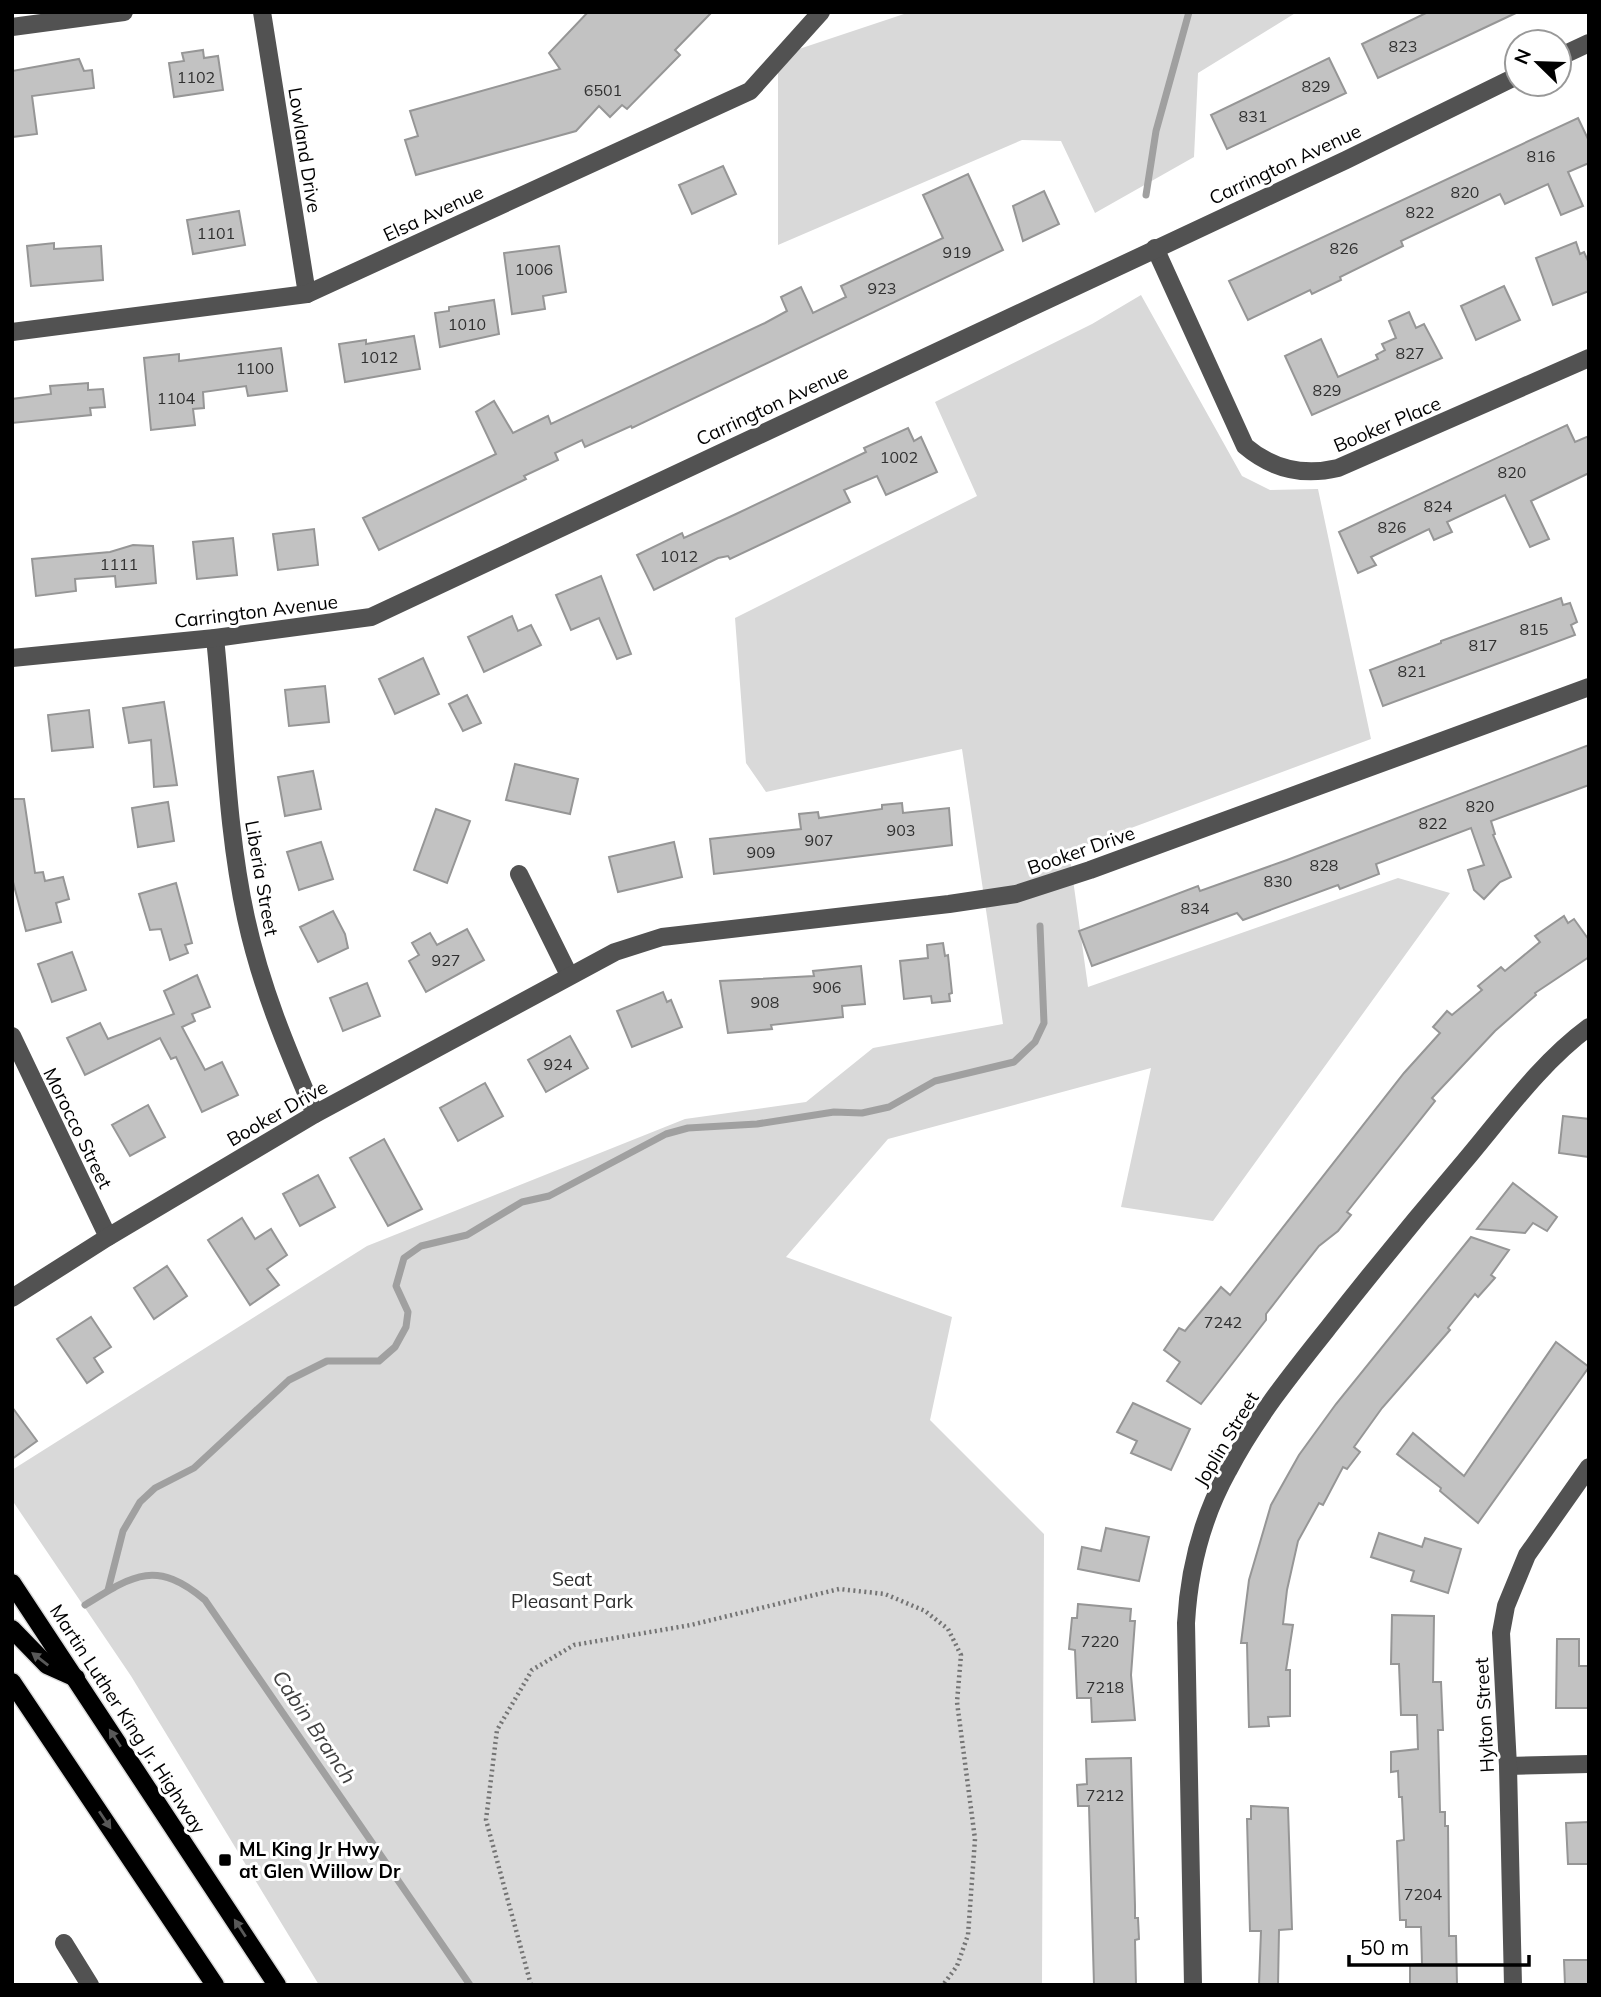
<svg xmlns="http://www.w3.org/2000/svg" width="1601" height="1997" font-family="Mulish,sans-serif">
<style>
.green{fill:#d9d9d9}
.lines{fill:none;stroke-linecap:round;stroke-linejoin:round}
.stream{stroke:#a0a0a0;stroke-width:7}
.building{fill:#c2c2c2;stroke:#969696;stroke-width:2}
.major-casing{stroke:#dbdbdb;stroke-width:21}
.path{stroke:#747474;stroke-width:4.5;stroke-dasharray:2 3.5;stroke-linecap:butt}
.minor{stroke:#525252;stroke-width:18}
.major{stroke:#000;stroke-width:18}
.oneway{fill:#595959}
.poi-dot{fill:#000;stroke:#fff;stroke-width:2.5}
.labels{text-anchor:middle;stroke-width:6;stroke-linejoin:round;paint-order:stroke}
.number-label{font-size:16px;fill:#303030}
.street-label{font-size:19px;fill:#000;stroke:#fff}
.park-label{font-size:19px;fill:#303030;stroke:#fff}
.poi-label{font-size:19px;font-weight:bold;fill:#000;stroke:#fff;text-anchor:start}
.water-label{font-size:21px;font-style:italic;fill:#414141;stroke:#fff}
</style>
<rect width="100%" height="100%" fill="#fff"/>
<g class="green">
<polygon points="910,12 1297,12 1198,73 1194,157 1095,213 1061,141 1022,140 778,245 778,56"/>
<polygon points="1141,295 1242,476 1270,490 1318,489 1371,739 1069,851 1088,987 1398,878 1450,893 1213,1221 1121,1207 1151,1068 888,1139 786,1257 952,1317 930,1420 1044,1534 1042,1985 319,1985 131,1676 12,1500 12,1470 367,1246 685,1119 806,1102 873,1048 1003,1024 962,749 766,792 746,763 735,618 977,496 935,402 1092,324"/>
</g>
<g class="lines">
<g class="stream">
<polyline points="1146,195 1156,131 1189,12"/>
<polyline points="108,1590 123,1531 140,1502 155,1488 194,1468 289,1380 327,1361 379,1361 395,1347 406,1327 408,1312 396,1286 404,1258 421,1246 467,1235 522,1202 549,1196 666,1134 688,1128 757,1124 834,1112 862,1113 889,1107 935,1081 1014,1062 1035,1042 1044,1023 1040,926"/>
<path d="M85,1605C133,1575 156,1559 205,1600L470,1985"/>
</g>
</g>
<g class="building">
<polygon points="588,12 712,12 675,50 680,55 627,109 622,105 610,117 599,106 576,131 416,175 405,140 418,136 410,111 560,69 549,53"/>
<polygon points="1428,12 1518,12 1378,78 1362,44"/>
<polygon points="203,50 204,58 218,56 223,90 174,97 169,63 184,61 182,53"/>
<polygon points="1329,58 1346,93 1227,149 1211,115"/>
<polygon points="79,59 84,71 92,70 94,88 32,96 37,134 12,137 12,71"/>
<polygon points="1578,118 1589,141 1589,163 1568,172 1583,206 1561,215 1548,184 1505,204 1500,194 1401,241 1403,246 1340,277 1341,280 1312,294 1310,290 1248,320 1229,281"/>
<polygon points="723,166 736,194 692,214 679,185"/>
<polygon points="968,174 1003,250 632,428 631,426 585,447 582,440 555,453 558,460 524,476 526,479 379,550 363,518 496,454 476,412 494,401 513,433 548,416 551,424 765,323 787,311 781,297 801,287 813,313 846,297 841,286 943,238 923,195"/>
<polygon points="1044,191 1059,224 1023,241 1013,206"/>
<polygon points="239,211 245,245 193,254 187,220"/>
<polygon points="1576,242 1580,254 1584,252 1589,263 1589,291 1553,305 1536,258"/>
<polygon points="54,243 54,249 101,246 103,280 31,286 27,246"/>
<polygon points="559,246 566,292 543,296 545,309 512,314 504,253"/>
<polygon points="1504,286 1520,320 1476,340 1461,306"/>
<polygon points="494,300 499,334 440,347 435,313 449,311 449,307"/>
<polygon points="1409,312 1416,328 1424,324 1442,358 1312,415 1285,356 1321,339 1338,377 1378,359 1376,355 1385,350 1382,344 1396,338 1389,321"/>
<polygon points="414,336 420,369 345,382 339,344 366,340 366,344"/>
<polygon points="281,348 287,391 248,396 246,386 203,392 204,408 193,409 195,425 151,430 144,358 179,354 179,361"/>
<polygon points="88,383 88,390 103,389 105,407 90,408 91,415 12,423 12,399 51,394 50,386"/>
<polygon points="1567,425 1575,442 1589,436 1589,473 1531,501 1549,539 1530,547 1505,495 1447,522 1452,532 1434,540 1429,529 1371,557 1376,565 1358,573 1339,532"/>
<polygon points="908,428 914,441 921,437 937,472 886,495 877,476 844,490 850,502 730,559 728,556 718,558 654,590 637,555 682,533 684,538 736,514 866,452 864,448"/>
<polygon points="314,529 318,565 278,570 273,534"/>
<polygon points="233,538 237,575 197,579 193,542"/>
<polygon points="133,545 153,546 156,583 116,587 115,576 75,579 76,591 36,596 32,559 110,552"/>
<polygon points="601,576 631,654 617,659 599,618 571,630 556,595"/>
<polygon points="1561,598 1563,605 1570,603 1577,622 1571,625 1575,635 1383,706 1370,670 1441,643 1441,641"/>
<polygon points="512,616 518,631 531,625 541,645 484,672 468,637"/>
<polygon points="423,658 439,694 395,714 379,679"/>
<polygon points="325,686 329,722 289,726 285,690"/>
<polygon points="467,695 481,723 463,731 449,704"/>
<polygon points="164,702 177,785 154,787 151,740 129,743 123,708"/>
<polygon points="89,710 93,747 52,751 48,715"/>
<polygon points="1589,745 1589,785 1491,821 1495,834 1493,835 1511,877 1500,882 1484,899 1474,890 1468,870 1484,865 1471,828 1376,864 1379,874 1340,889 1338,885 1243,920 1237,913 1092,966 1079,931 1198,886 1200,891 1287,860"/>
<polygon points="515,764 578,779 570,814 506,800"/>
<polygon points="313,771 321,809 285,816 278,777"/>
<polygon points="12,799 24,799 35,873 43,872 45,881 63,877 69,899 56,903 61,922 26,931 12,878"/>
<polygon points="168,802 174,841 138,847 132,808"/>
<polygon points="902,803 903,813 949,808 952,845 714,874 710,839 801,829 799,814 818,812 819,818 882,809 882,805"/>
<polygon points="436,809 470,821 447,883 414,870"/>
<polygon points="321,842 333,879 299,890 287,852"/>
<polygon points="674,842 682,877 618,892 609,857"/>
<polygon points="176,883 192,943 185,945 188,953 170,960 161,929 150,930 139,894"/>
<polygon points="333,911 345,934 348,948 318,962 300,927"/>
<polygon points="1564,916 1568,923 1574,919 1589,940 1589,957 1535,993 1536,995 1495,1031 1432,1098 1435,1101 1347,1212 1351,1215 1338,1231 1319,1246 1293,1279 1266,1314 1266,1320 1201,1404 1167,1381 1180,1362 1164,1350 1179,1328 1185,1331 1221,1287 1230,1295 1404,1073 1440,1033 1433,1027 1447,1011 1452,1015 1482,990 1478,986 1501,967 1505,971 1540,942 1535,936"/>
<polygon points="467,929 484,960 426,992 409,961 419,955 412,943 430,933 437,945"/>
<polygon points="943,943 945,956 948,955 952,993 949,994 950,1001 932,1003 931,996 904,999 900,961 928,958 927,945"/>
<polygon points="72,952 86,990 52,1002 38,964"/>
<polygon points="861,966 865,1004 842,1006 843,1017 771,1025 772,1029 728,1033 720,981 814,976 813,971"/>
<polygon points="197,975 210,1007 192,1014 195,1021 182,1027 205,1070 222,1062 238,1095 202,1112 176,1057 171,1059 160,1038 85,1075 67,1038 100,1023 108,1039 174,1014 164,991"/>
<polygon points="367,983 380,1016 343,1031 330,998"/>
<polygon points="663,992 667,1002 671,1000 682,1027 632,1047 617,1011"/>
<polygon points="570,1036 588,1068 546,1092 528,1060"/>
<polygon points="485,1083 503,1116 458,1141 440,1108"/>
<polygon points="148,1105 165,1137 130,1156 112,1125"/>
<polygon points="1563,1116 1589,1119 1589,1157 1559,1153"/>
<polygon points="384,1139 422,1209 388,1226 350,1158"/>
<polygon points="318,1175 335,1207 300,1226 283,1194"/>
<polygon points="1513,1183 1557,1217 1547,1231 1533,1223 1525,1233 1477,1229"/>
<polygon points="242,1218 255,1239 271,1229 287,1255 267,1269 279,1285 250,1305 208,1240"/>
<polygon points="1471,1237 1509,1250 1491,1275 1495,1278 1478,1297 1475,1294 1448,1328 1450,1330 1382,1408 1354,1447 1360,1452 1347,1469 1343,1467 1323,1505 1319,1503 1298,1541 1287,1590 1283,1624 1293,1625 1286,1670 1290,1670 1290,1716 1268,1717 1269,1726 1249,1727 1247,1643 1241,1643 1249,1580 1271,1505 1299,1455 1336,1404"/>
<polygon points="167,1266 187,1296 154,1319 134,1288"/>
<polygon points="91,1317 111,1347 94,1358 103,1372 87,1383 57,1339"/>
<polygon points="1556,1342 1589,1367 1478,1523 1440,1491 1441,1488 1397,1454 1413,1433 1464,1476"/>
<polygon points="1133,1403 1190,1429 1171,1470 1131,1453 1137,1441 1117,1432"/>
<polygon points="12,1407 37,1441 12,1459"/>
<polygon points="1106,1528 1149,1537 1139,1581 1078,1569 1082,1547 1101,1551"/>
<polygon points="1379,1533 1422,1547 1425,1538 1461,1549 1448,1593 1411,1581 1414,1571 1371,1557"/>
<polygon points="1078,1604 1131,1609 1130,1621 1135,1621 1131,1675 1135,1720 1092,1722 1091,1698 1077,1698 1075,1650 1069,1649 1072,1618 1077,1618"/>
<polygon points="1392,1615 1434,1616 1433,1682 1441,1682 1443,1730 1438,1730 1440,1812 1445,1812 1445,1826 1448,1826 1449,1936 1456,1936 1457,1985 1410,1985 1410,1965 1422,1964 1421,1927 1406,1927 1406,1920 1400,1920 1397,1841 1404,1840 1402,1797 1399,1797 1398,1771 1391,1772 1391,1752 1418,1749 1417,1715 1401,1715 1399,1664 1391,1664"/>
<polygon points="1557,1639 1579,1639 1579,1666 1589,1666 1589,1708 1556,1708"/>
<polygon points="1131,1758 1135,1906 1135,1918 1138,1918 1139,1939 1135,1940 1136,1985 1094,1985 1089,1806 1078,1806 1077,1785 1087,1784 1086,1759"/>
<polygon points="1251,1806 1288,1808 1292,1929 1279,1930 1278,1985 1259,1985 1261,1931 1250,1931 1247,1819 1251,1819"/>
<polygon points="1589,1822 1589,1864 1568,1864 1566,1823"/>
<polygon points="1564,1960 1589,1960 1589,1985 1565,1985"/>
</g>
<g class="lines">
<defs>
<g id="major">
<polyline points="12,1583 277,1985"/>
<polyline points="12,1629 47,1665 76,1678"/>
<polyline points="12,1682 215,1985"/>
</g>
</defs>
<use href="#major" class="major-casing"/>
<polyline class="path" points="531,1985 486,1820 497,1730 532,1670 574,1645 691,1625 839,1589 885,1594 925,1611 948,1629 961,1655 957,1702 975,1839 968,1935 957,1966 943,1985"/>
<g class="minor">
<polyline points="262,12 307,294"/>
<polyline points="12,27 124,12"/>
<polyline points="1559,57 1589,43"/>
<path d="M1155,248L1245,446C1272,469 1304,476 1338,468L1589,358"/>
<polyline points="12,332 307,294 750,91 821,12"/>
<path d="M215,638C225,731 226,826 246,918C261,987 287,1049 315,1114"/>
<polyline points="12,658 215,638 371,617 1346,160 1517,76"/>
<polyline points="519,874 569,975"/>
<polyline points="12,1036 108,1237"/>
<polyline points="12,1298 108,1237 315,1114 615,952 662,937 949,904 1016,894 1090,870 1589,687"/>
<polyline points="1508,1766 1589,1764"/>
<polyline points="64,1943 90,1985"/>
<path d="M1193,1985L1186,1623C1189,1570 1202,1518 1228,1471C1255,1419 1292,1373 1328,1328C1372,1272 1417,1217 1463,1163C1502,1117 1540,1063 1589,1027"/>
<polyline points="1513,1985 1508,1766 1501,1633 1506,1606 1527,1555 1589,1467"/>
</g>
<use href="#major" class="major"/>
</g>
<defs><path id="oneway-solid" d="M-6-.8H1V-3.2L6.5 0L1 3.2V.8H-6Z" transform="scale(1.75)"/></defs>
<g class="oneway">
<use href="#oneway-solid" transform="translate(40 1659) rotate(-142)"/>
<use href="#oneway-solid" transform="translate(115 1738) rotate(-123)"/>
<use href="#oneway-solid" transform="translate(105 1820) rotate(56)"/>
<use href="#oneway-solid" transform="translate(240 1928) rotate(-123)"/>
</g>
<rect class="poi-dot" x="218" y="1853" width="14" height="14" rx="3.5"/>
<g class="labels">
<g class="number-label">
<text x="1403" y="52">823</text>
<text x="196" y="83">1102</text>
<text x="1316" y="92">829</text>
<text x="603" y="96">6501</text>
<text x="1253" y="122">831</text>
<text x="1541" y="162">816</text>
<text x="1465" y="198">820</text>
<text x="1420" y="218">822</text>
<text x="216" y="239">1101</text>
<text x="1344" y="254">826</text>
<text x="957" y="258">919</text>
<text x="534" y="275">1006</text>
<text x="882" y="294">923</text>
<text x="467" y="330">1010</text>
<text x="1410" y="359">827</text>
<text x="379" y="363">1012</text>
<text x="255" y="374">1100</text>
<text x="1327" y="396">829</text>
<text x="176" y="404">1104</text>
<text x="899" y="463">1002</text>
<text x="1512" y="478">820</text>
<text x="1438" y="512">824</text>
<text x="1392" y="533">826</text>
<text x="679" y="562">1012</text>
<text x="119" y="570">1111</text>
<text x="1534" y="635">815</text>
<text x="1483" y="651">817</text>
<text x="1412" y="677">821</text>
<text x="1480" y="812">820</text>
<text x="1433" y="829">822</text>
<text x="901" y="836">903</text>
<text x="819" y="846">907</text>
<text x="761" y="858">909</text>
<text x="1324" y="871">828</text>
<text x="1278" y="887">830</text>
<text x="1195" y="914">834</text>
<text x="446" y="966">927</text>
<text x="827" y="993">906</text>
<text x="765" y="1008">908</text>
<text x="558" y="1070">924</text>
<text x="1223" y="1328">7242</text>
<text x="1100" y="1647">7220</text>
<text x="1105" y="1693">7218</text>
<text x="1105" y="1801">7212</text>
<text x="1423" y="1900">7204</text>
</g>
<g class="street-label">
<text transform="translate(305 150) rotate(81)" y="7">Lowland Drive</text>
<text transform="translate(1285 164) rotate(-25)" y="7">Carrington Avenue</text>
<text transform="translate(433 213) rotate(-25)" y="7">Elsa Avenue</text>
<text transform="translate(772 405) rotate(-25)" y="7">Carrington Avenue</text>
<text transform="translate(1387 424) rotate(-23)" y="7">Booker Place</text>
<text transform="translate(256 611) rotate(-7)" y="7">Carrington Avenue</text>
<text transform="translate(1081 850) rotate(-19)" y="7">Booker Drive</text>
<text transform="translate(262 878) rotate(80)" y="7">Liberia Street</text>
<text transform="translate(277 1113) rotate(-30)" y="7">Booker Drive</text>
<text transform="translate(78 1128) rotate(64)" y="7">Morocco Street</text>
<text transform="translate(1226 1439) rotate(-59)" y="7">Joplin Street</text>
<text transform="translate(1484 1715) rotate(-93)" y="7">Hylton Street</text>
<text transform="translate(128 1719) rotate(57)" y="7">Martin Luther King Jr. Highway</text>
</g>
<g class="park-label">
<text x="572" y="1586">Seat<tspan x="572" dy="22">Pleasant Park</tspan></text>
</g>
<g class="poi-label">
<text x="239" y="1856">ML King Jr Hwy<tspan x="239" dy="22">at Glen Willow Dr</tspan></text>
</g>
<g class="water-label">
<text transform="translate(314 1727) rotate(56)" y="7">Cabin Branch</text>
</g>
</g>
<rect width="1601" height="1997" fill="none" stroke="#000000" stroke-width="28"/>
<g transform="translate(1538 63) rotate(293)"><circle r="33" fill="#ffffff" stroke="#999999" stroke-width="2"/>
<path d="M0-5L12 26L0 18L-12 26Z" fill="#000000"/>
<text y="-10" font-size="19" font-weight="bold" text-anchor="middle" fill="#000000">N</text>
</g>
<path d="M1349 1955v10h180v-10" fill="none" stroke="#000000" stroke-width="3.5"/>
<text x="1360" y="1955" font-size="21" fill="#000000" stroke="#ffffff" stroke-width="5" paint-order="stroke">50 m</text>
</svg>
